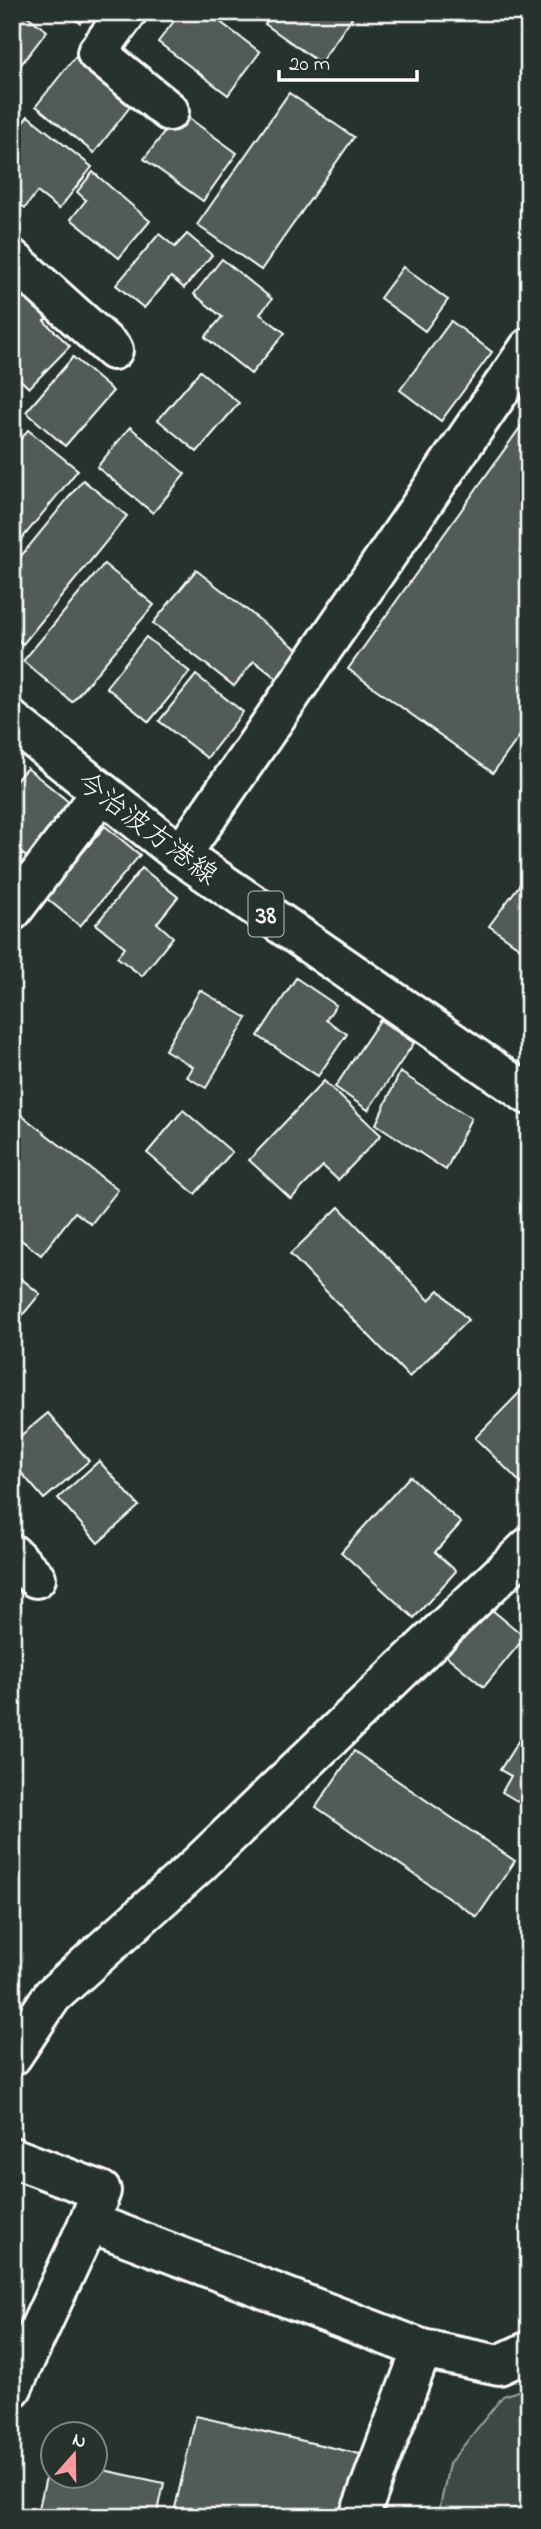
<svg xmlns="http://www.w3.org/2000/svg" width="541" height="2529" font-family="'Indie Flower','Klee One',sans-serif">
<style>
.green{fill:#3e4944;stroke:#9ea4a2;stroke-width:2}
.building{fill:#515c57;stroke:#fff;stroke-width:2}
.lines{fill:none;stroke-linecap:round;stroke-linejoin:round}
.minor-casing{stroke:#fff;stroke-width:44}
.primary-casing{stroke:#fff;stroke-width:44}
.minor{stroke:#26332d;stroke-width:38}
.primary{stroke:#26332d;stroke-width:38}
.labels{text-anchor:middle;stroke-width:5;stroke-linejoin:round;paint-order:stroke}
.shield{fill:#26332d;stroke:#bec2c0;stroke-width:2}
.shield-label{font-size:26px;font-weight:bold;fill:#fff}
.street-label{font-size:28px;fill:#fff;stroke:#26332d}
</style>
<rect width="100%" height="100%" fill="#26332d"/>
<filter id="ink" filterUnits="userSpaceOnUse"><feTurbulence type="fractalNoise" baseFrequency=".0143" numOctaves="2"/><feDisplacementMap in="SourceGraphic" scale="14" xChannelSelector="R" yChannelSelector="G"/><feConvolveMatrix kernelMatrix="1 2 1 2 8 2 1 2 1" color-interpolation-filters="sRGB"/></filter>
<g filter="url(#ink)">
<polygon class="green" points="529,2387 529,2517 438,2517 449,2464 503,2396"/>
<g class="building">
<polygon points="12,12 22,12 47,31 12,76"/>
<polygon points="65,12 89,12 80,23"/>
<polygon points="181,12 207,12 260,52 228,95 158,42"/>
<polygon points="274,12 356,12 320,63 265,24"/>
<polygon points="75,57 133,103 94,153 36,106"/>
<polygon points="289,93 354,137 261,270 197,225"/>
<polygon points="28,116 92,167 59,209 37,192 25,208 12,199 12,137"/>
<polygon points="186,116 237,153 203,201 144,159 170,125 177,130"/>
<polygon points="93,172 150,221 119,258 71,219 86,200 77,192"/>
<polygon points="159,234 175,247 187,234 212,255 184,288 171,277 144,308 116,285"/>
<polygon points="222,259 272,299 260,314 285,333 251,374 205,337 222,317 194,294"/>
<polygon points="12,267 29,283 12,301"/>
<polygon points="403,267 448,300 425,331 380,298"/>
<polygon points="31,289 54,311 44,321 70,346 29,388 12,372 12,308"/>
<polygon points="451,321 492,352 441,421 400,390"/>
<polygon points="73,357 113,391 65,446 26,412"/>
<polygon points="200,371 239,403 197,452 158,420"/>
<polygon points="529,415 529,723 493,773 348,669"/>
<polygon points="130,427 185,474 153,513 97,467"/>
<polygon points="28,430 78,470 12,551 12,450"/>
<polygon points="83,480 127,516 23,644 12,635 12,567"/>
<polygon points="104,564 154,605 72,702 23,661"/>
<polygon points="196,570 302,653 280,681 254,661 234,686 153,623"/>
<polygon points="146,637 190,672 149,722 106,687"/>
<polygon points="196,675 243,712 207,758 159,721"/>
<polygon points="27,768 75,807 30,860 12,845 12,785"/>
<polygon points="105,826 140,855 80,926 45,897"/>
<polygon points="142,868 178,897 157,923 173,937 142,976 117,957 125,947 96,924"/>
<polygon points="529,872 529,954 489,926"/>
<polygon points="296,978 336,1005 326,1020 347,1034 318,1076 258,1036"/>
<polygon points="200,990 247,1018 206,1088 187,1077 193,1067 165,1050"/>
<polygon points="380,1020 414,1043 368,1110 335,1087"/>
<polygon points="400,1072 471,1118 446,1170 376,1124"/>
<polygon points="324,1081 381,1135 338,1180 323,1166 291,1199 249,1160"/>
<polygon points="12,1108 118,1190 91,1224 75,1212 41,1255 12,1233"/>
<polygon points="183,1110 232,1152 195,1194 147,1153"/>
<polygon points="339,1207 429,1300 439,1290 468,1320 409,1377 290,1254"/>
<polygon points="12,1271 40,1294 12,1328"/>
<polygon points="522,1390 529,1396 529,1491 475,1438"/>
<polygon points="48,1413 89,1461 44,1499 12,1462 12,1443"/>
<polygon points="99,1461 139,1506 98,1543 58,1498"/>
<polygon points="410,1476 461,1523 435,1552 456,1571 414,1618 341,1552"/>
<polygon points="486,1605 525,1637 484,1687 444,1654"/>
<polygon points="529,1647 529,1666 520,1658"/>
<polygon points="529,1724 529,1808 502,1792 511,1776 500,1770"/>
<polygon points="354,1751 515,1861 477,1917 316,1807"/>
<polygon points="196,2416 364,2455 350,2517 173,2517"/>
<polygon points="50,2459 52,2459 52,2476 94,2476 94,2468 164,2483 157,2517 37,2517"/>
</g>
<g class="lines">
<defs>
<g id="minor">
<polyline points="127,12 97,53 169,111"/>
<polyline points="12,259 113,350"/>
<polyline points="181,855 529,348"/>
<polyline points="12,911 101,793"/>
<polyline points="12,1554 36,1578"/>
<polyline points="12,2056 52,1996 199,1864 529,1547"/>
<polyline points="12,2157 101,2191 89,2222 422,2349 359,2517"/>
<polyline points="422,2349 499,2365 529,2351"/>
<polyline points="12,2388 89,2222"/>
</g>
<polyline id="primary" points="12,721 181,855 529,1095"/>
</defs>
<use href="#minor" class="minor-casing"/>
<use href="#primary" class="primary-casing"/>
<use href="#minor" class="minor"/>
<use href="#primary" class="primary"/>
</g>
</g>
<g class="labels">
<rect class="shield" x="248.5" y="891.5" width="35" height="45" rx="5"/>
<g class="shield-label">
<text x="266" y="923">38</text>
</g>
<g class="street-label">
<text transform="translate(148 827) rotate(37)" y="10">今治波方港線</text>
</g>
</g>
<rect width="541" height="2529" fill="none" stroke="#26332d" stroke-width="42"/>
<rect x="21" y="21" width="499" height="2487" fill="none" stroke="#fff" stroke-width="2.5" filter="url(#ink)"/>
<g transform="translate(74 2455) rotate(20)"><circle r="33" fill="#26332d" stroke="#7d8581" stroke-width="2"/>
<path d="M0-5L12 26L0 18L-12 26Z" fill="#ff9aa2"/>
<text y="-10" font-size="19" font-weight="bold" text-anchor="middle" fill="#ffffff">N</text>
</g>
<path d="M279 70v10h138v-10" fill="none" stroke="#ffffff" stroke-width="3.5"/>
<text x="289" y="70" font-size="21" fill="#ffffff" stroke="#26332d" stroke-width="5" paint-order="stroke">20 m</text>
</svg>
